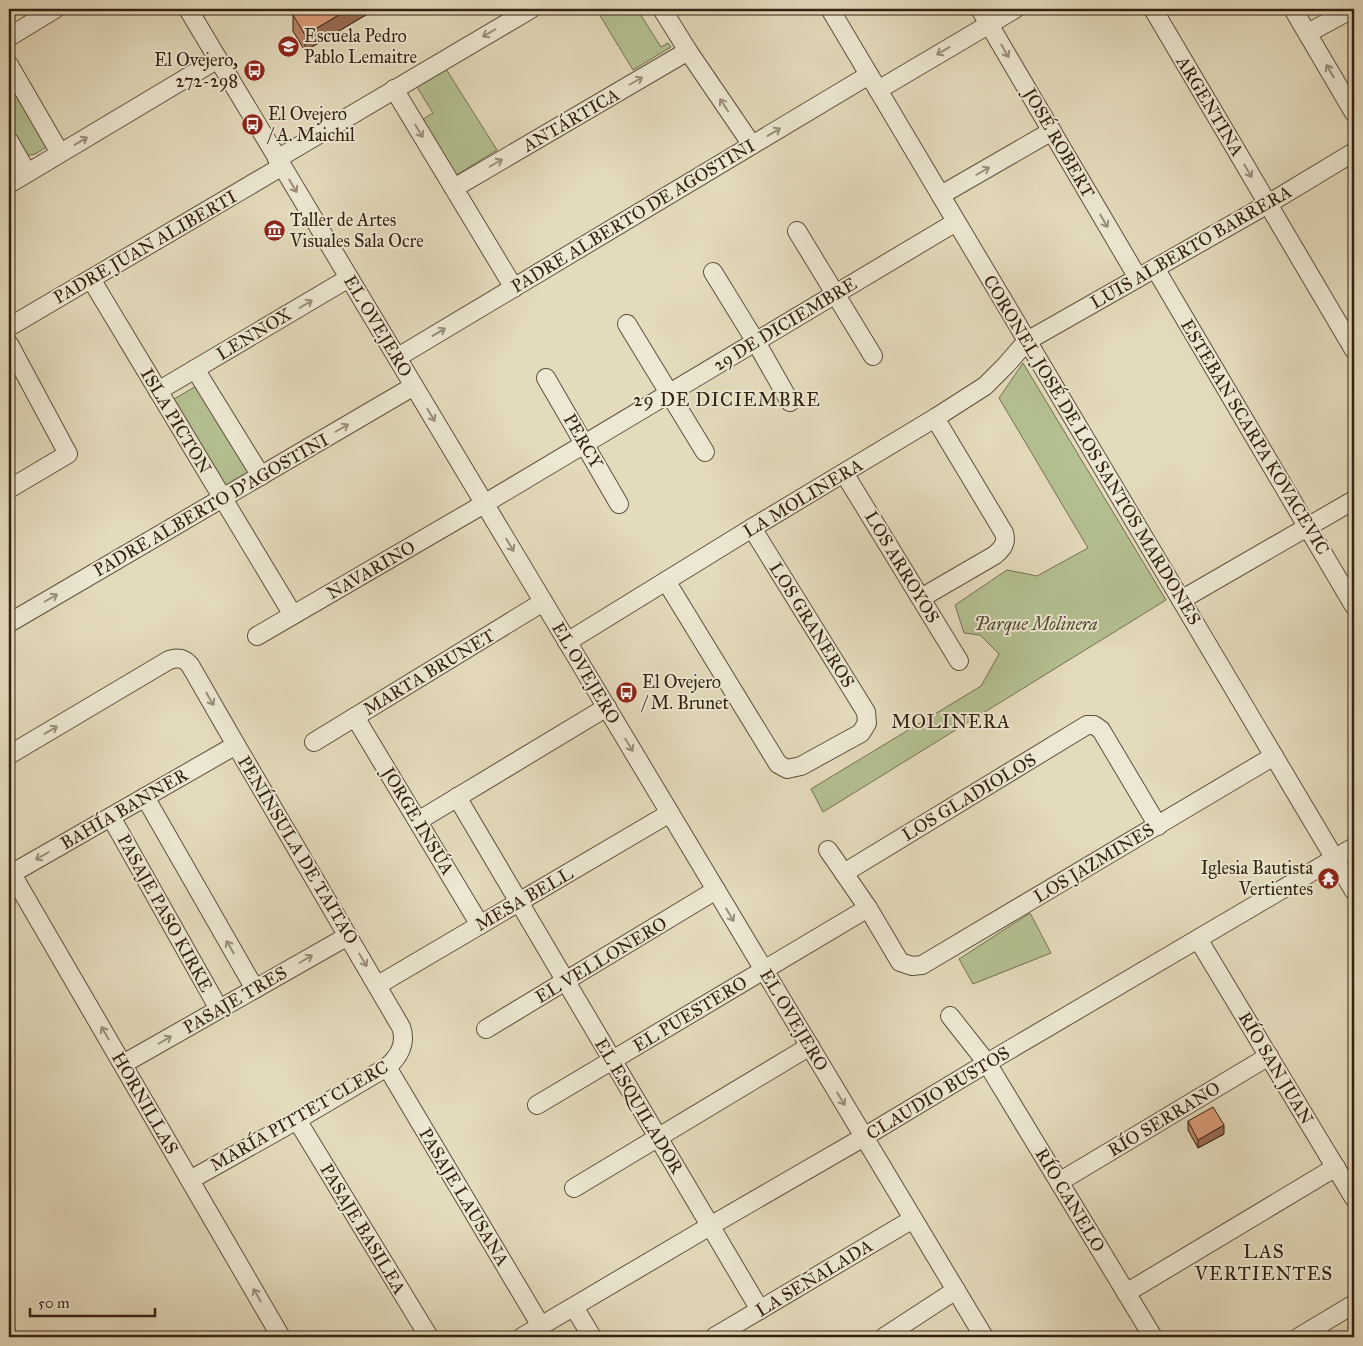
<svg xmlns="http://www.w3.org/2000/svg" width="1363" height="1346" font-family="'IM FELL Great Primer',serif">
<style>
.green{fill:#b4c091;stroke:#747051}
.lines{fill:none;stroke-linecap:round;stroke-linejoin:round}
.minor-casing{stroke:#5f503c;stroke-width:20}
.minor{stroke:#ede8d3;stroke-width:18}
.wall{fill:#bb8566;stroke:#332111}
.shaded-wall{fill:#996c53;stroke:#332111}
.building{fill:#da9b77;stroke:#332111}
.oneway{stroke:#998e7c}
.labels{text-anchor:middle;stroke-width:4;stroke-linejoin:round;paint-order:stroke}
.poi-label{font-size:18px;fill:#332111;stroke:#ede8d3;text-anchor:start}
.street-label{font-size:18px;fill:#332111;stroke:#ede8d3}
.park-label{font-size:18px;font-style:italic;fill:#534931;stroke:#ede8d3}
.neighbourhood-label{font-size:19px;letter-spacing:1px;fill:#332111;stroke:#ede8d3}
</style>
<rect width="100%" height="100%" fill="#e4dbbc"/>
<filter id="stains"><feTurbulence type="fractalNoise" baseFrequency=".004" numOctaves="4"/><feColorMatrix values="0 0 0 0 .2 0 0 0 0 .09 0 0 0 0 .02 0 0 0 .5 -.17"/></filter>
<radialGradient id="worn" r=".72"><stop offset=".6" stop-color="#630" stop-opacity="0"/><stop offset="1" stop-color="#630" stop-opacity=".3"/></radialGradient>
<g class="green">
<polygon points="596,9 637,9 661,47 668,43 671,47 633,70"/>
<polygon points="446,69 497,150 455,176 420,121 433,113 417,87"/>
<path d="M9,79L48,146C41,150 33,158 25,154L9,125Z"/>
<polygon points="1023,363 1166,600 823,812 811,789 981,686 999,654 980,635 964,633 955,605 1007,570 1037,576 1088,548 999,398"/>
<polygon points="198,385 249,474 225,488 174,399"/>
<polygon points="1030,913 1051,953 973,984 959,959"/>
</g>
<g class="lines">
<defs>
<g id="minor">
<polyline points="188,9 984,1337"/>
<polyline points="662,9 688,51 752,145"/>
<polyline points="830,9 1354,891"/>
<polyline points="980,9 1138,278"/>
<polyline points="1153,9 1354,350"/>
<polyline points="1293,9 1354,113"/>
<polyline points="1308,33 1352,9"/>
<polyline points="9,37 55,9"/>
<polyline points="9,65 60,153"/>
<polyline points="394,89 514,288"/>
<polyline points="878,90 1015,9"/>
<polyline points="9,141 27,173"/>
<polyline points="277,159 531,9"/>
<polyline points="9,184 218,59"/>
<polyline points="454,188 688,51"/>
<polyline points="941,195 1052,131"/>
<polyline points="797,231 873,356"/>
<polyline points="1155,268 1354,606"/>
<polyline points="713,272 756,342 790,402"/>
<polyline points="91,279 293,615"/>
<polyline points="627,324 705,452"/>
<polyline points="9,327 281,167"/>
<polyline points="9,344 68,454 9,489"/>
<polyline points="398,357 869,75"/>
<polyline points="195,369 261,476"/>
<polyline points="546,378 619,504"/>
<polyline points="158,391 349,278"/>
<polyline points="844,473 959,661"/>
<polyline points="666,581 778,764 787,769 801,766 861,733 867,723 866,712 752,528"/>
<path d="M921,598L995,555C1003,548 1007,543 1004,533L935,418"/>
<polyline points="1181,600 1354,500"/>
<polyline points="9,623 414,386"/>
<polyline points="257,636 484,504 956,222"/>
<polyline points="567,642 752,528 935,418 985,386 1006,365 1027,341 1268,204 1354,152"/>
<polyline points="355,717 480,925"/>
<polyline points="314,742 543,602"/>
<path d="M9,755L169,660C178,657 184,658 190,665L236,745L401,1027C407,1043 399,1057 387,1067L297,1120L190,1180"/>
<polyline points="145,797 255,989"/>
<polyline points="457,797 760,1310"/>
<polyline points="111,817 219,1009"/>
<polyline points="418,821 607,707"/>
<polyline points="828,850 868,908 900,962 912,966 922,965 1274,756"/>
<polyline points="9,869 281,1337"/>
<polyline points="844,873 1087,725 1094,725 1101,730 1158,826"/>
<polyline points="11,874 236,745"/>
<polyline points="1198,939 1354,1198"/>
<polyline points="378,985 670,813"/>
<polyline points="950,1016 987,1063 1153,1337"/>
<polyline points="486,1029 716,890"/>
<polyline points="123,1064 348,936"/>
<polyline points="387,1067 541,1326"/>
<polyline points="537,1105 868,908"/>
<polyline points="297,1120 429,1337"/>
<polyline points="1059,1182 1269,1056"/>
<polyline points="574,1188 810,1046"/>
<polyline points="1126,1293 1336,1167"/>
<polyline points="574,1307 592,1337"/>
<polyline points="522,1337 710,1226 864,1137 987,1063 1354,847"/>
<polyline points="714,1337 913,1219"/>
<polyline points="884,1337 956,1290"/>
<polyline points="1299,1337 1354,1304"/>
</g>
</defs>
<use href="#minor" class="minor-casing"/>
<use href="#minor" class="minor"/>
</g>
<g class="wall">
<polygon points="296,9 376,9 305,51 293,31 293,15 298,12"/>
<polygon points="1188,1121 1224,1134 1198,1148 1188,1130"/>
</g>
<g class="shaded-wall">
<polygon points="349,9 376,9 305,51 305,35"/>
<polygon points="1224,1125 1224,1134 1198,1148 1198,1140"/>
</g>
<g class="building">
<polygon points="303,9 349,9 305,35 293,15"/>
<polygon points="1213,1107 1224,1125 1198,1140 1188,1121"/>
</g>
<defs><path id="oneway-shaft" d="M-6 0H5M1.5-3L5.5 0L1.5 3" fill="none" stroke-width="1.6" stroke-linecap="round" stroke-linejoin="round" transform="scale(1.25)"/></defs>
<g class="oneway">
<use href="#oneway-shaft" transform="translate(489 33) rotate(150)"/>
<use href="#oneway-shaft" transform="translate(943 51) rotate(149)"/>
<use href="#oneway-shaft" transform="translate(1005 51) rotate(60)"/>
<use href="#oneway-shaft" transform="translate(1330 71) rotate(-120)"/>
<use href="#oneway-shaft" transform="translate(636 81) rotate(-30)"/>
<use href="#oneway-shaft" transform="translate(724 105) rotate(-124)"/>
<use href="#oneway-shaft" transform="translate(419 131) rotate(59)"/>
<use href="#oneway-shaft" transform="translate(774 132) rotate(-31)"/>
<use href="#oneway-shaft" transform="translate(81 141) rotate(-31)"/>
<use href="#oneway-shaft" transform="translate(496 163) rotate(-30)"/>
<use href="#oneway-shaft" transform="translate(983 171) rotate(-30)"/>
<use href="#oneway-shaft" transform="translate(1248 171) rotate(59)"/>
<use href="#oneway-shaft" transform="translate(293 186) rotate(59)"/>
<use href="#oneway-shaft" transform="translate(1104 221) rotate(60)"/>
<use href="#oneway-shaft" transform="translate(306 304) rotate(-31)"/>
<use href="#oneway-shaft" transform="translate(439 332) rotate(-31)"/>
<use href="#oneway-shaft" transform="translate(431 415) rotate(59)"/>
<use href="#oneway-shaft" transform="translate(342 428) rotate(-30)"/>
<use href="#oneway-shaft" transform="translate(510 545) rotate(59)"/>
<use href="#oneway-shaft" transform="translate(51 598) rotate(-30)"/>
<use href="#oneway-shaft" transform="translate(210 699) rotate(60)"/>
<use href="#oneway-shaft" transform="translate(51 730) rotate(-31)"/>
<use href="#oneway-shaft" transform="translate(629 745) rotate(59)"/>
<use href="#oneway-shaft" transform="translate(42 856) rotate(150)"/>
<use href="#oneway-shaft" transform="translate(730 915) rotate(59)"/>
<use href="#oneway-shaft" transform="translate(230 947) rotate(-120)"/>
<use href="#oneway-shaft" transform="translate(306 959) rotate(-30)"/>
<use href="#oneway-shaft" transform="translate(363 960) rotate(59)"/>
<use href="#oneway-shaft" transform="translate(105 1033) rotate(-120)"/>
<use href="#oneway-shaft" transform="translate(165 1040) rotate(-30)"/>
<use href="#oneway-shaft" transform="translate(841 1099) rotate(59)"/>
<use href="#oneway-shaft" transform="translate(257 1295) rotate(-120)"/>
</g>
<defs>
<symbol id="school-disc" viewBox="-11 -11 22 22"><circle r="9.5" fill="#8f2418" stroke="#ede8d3"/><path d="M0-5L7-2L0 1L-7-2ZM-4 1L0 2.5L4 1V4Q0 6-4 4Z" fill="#fff"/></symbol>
<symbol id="bus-disc" viewBox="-11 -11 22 22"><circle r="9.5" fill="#8f2418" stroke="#ede8d3"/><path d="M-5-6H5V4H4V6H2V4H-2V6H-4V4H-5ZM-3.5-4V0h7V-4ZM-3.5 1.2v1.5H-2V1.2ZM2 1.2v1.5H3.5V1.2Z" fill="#fff"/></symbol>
<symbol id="museum-disc" viewBox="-11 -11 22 22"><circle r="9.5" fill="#8f2418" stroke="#ede8d3"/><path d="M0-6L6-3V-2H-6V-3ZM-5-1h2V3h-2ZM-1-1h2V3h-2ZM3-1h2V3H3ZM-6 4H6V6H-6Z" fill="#fff"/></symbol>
<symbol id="temple-disc" viewBox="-11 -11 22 22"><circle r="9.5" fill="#8f2418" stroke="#ede8d3"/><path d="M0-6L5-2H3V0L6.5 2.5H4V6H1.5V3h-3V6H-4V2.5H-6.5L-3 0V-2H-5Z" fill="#fff"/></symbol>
</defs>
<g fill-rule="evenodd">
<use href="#school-disc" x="276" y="34" width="25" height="25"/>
<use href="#bus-disc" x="242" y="58" width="25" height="25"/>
<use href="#bus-disc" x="240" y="112" width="25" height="25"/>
<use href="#museum-disc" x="262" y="218" width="25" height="25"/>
<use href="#bus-disc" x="614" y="680" width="25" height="25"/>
<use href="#temple-disc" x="1316" y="866" width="25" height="25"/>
</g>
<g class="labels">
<g class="poi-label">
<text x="304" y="42">Escuela Pedro<tspan x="304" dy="21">Pablo Lemaitre</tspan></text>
<text x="238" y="66" text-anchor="end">El Ovejero,<tspan x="238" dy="21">272-298</tspan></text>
<text x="268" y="120">El Ovejero<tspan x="268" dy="21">/ A. Maichil</tspan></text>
<text x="290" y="226">Taller de Artes<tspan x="290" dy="21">Visuales Sala Ocre</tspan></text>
<text x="642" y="688">El Ovejero<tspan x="642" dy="21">/ M. Brunet</tspan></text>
<text x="1313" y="874" text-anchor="end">Iglesia Bautista<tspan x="1313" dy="21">Vertientes</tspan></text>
</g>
<g class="street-label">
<text transform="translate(1210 106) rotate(59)" y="6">ARGENTINA</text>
<text transform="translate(571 120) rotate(-30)" y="6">ANTÁRTICA</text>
<text transform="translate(1059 143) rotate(60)" y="6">JOSÉ ROBERT</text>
<text transform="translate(633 216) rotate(-31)" y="6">PADRE ALBERTO DE AGOSTINI</text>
<text transform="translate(145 247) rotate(-30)" y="6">PADRE JUAN ALIBERTI</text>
<text transform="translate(1191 247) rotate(-30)" y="6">LUIS ALBERTO BARRERA</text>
<text transform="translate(785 324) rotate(-31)" y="6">29 DE DICIEMBRE</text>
<text transform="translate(378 326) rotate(59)" y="6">EL OVEJERO</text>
<text transform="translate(254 334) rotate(-31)" y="6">LENNOX</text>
<text transform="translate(176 421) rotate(59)" y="6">ISLA PICTON</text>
<text transform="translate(1255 437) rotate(59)" y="6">ESTEBAN SCARPA KOVACEVIC</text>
<text transform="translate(583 441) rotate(60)" y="6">PERCY</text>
<text transform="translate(1092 450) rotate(59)" y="6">CORONEL JOSÉ DE LOS SANTOS MARDONES</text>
<text transform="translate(803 498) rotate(-31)" y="6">LA MOLINERA</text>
<text transform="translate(211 505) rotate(-30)" y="6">PADRE ALBERTO D'AGOSTINI</text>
<text transform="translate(902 567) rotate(59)" y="6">LOS ARROYOS</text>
<text transform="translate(371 570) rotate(-30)" y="6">NAVARINO</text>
<text transform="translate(812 625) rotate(58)" y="6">LOS GRANEROS</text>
<text transform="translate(429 672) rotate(-31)" y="6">MARTA BRUNET</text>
<text transform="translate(586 673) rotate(59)" y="6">EL OVEJERO</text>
<text transform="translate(969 797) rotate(-31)" y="6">LOS GLADIOLOS</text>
<text transform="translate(124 809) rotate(-30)" y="6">BAHÍA BANNER</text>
<text transform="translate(418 821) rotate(59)" y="6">JORGE INSÚA</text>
<text transform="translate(298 850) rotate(59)" y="6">PENÍNSULA DE TAITAO</text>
<text transform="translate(1094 863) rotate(-31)" y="6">LOS JAZMINES</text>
<text transform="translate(524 899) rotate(-30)" y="6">MESA BELL</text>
<text transform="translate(165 913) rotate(61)" y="6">PASAJE PASO KIRKE</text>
<text transform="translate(601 960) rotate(-31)" y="6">EL VELLONERO</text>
<text transform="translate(235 1000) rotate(-30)" y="6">PASAJE TRES</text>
<text transform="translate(690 1014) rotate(-31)" y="6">EL PUESTERO</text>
<text transform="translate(794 1020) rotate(59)" y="6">EL OVEJERO</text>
<text transform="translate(1276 1068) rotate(59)" y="6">RÍO SAN JUAN</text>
<text transform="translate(938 1093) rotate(-31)" y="6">CLAUDIO BUSTOS</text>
<text transform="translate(145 1103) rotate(60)" y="6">HORNILLAS</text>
<text transform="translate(639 1106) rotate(59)" y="6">EL ESQUILADOR</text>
<text transform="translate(299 1116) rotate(-30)" y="6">MARÍA PITTET CLERC</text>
<text transform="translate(1164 1119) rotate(-31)" y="6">RÍO SERRANO</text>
<text transform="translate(464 1197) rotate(59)" y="6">PASAJE LAUSANA</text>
<text transform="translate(1070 1200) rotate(59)" y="6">RÍO CANELO</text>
<text transform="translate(363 1229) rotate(59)" y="6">PASAJE BASILEA</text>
<text transform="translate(814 1278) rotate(-31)" y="6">LA SEÑALADA</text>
</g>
<g class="park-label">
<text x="1036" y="630">Parque Molinera</text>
</g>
<g class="neighbourhood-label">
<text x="727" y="406">29 DE DICIEMBRE</text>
<text x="951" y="728">MOLINERA</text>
<text x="1264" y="1258">LAS<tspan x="1264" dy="22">VERTIENTES</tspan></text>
</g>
</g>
<rect width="1363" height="1346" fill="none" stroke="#e4dbbc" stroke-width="30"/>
<rect x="10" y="10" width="1343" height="1326" fill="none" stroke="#332111" stroke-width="2.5"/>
<rect x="15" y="15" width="1333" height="1316" fill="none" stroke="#332111"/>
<path d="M30 1308v8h125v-8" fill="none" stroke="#332111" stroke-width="2.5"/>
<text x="38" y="1308" font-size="15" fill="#332111" stroke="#ede8d3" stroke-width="4" paint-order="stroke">50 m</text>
<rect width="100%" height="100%" filter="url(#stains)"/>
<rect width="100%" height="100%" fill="url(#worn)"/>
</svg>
